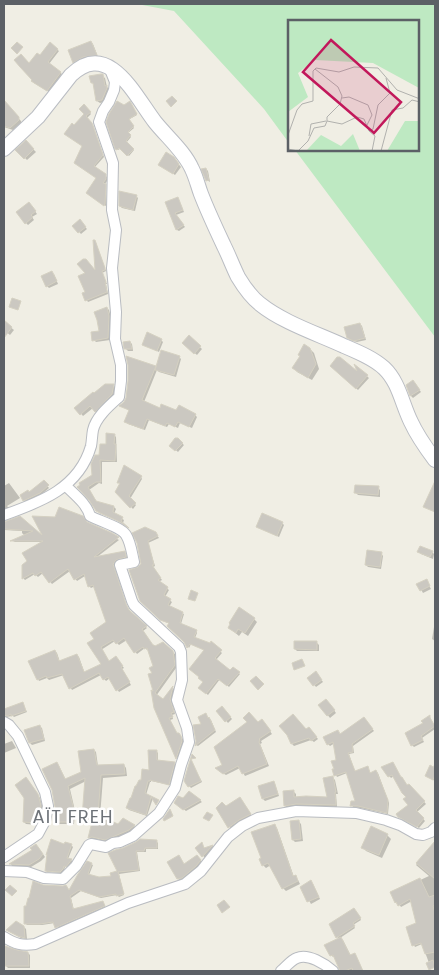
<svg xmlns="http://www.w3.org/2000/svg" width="439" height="975" font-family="Poppins,sans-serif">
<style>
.green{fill:#bee9c2}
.shadow{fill:#0003}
.building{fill:#cbc8c1;stroke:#d5d1c2}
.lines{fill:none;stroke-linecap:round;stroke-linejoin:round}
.minor-casing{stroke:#b9bcc1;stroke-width:12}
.secondary-casing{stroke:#babdc3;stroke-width:16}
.minor{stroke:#fff;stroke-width:10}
.secondary{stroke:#fff;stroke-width:14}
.labels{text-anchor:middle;stroke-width:5;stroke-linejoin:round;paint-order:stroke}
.quarter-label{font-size:18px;letter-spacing:1px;fill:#6d7278;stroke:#fff}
.inset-road{fill:none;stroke:#b1b1ae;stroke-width:1}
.view{fill:#c2185b;fill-opacity:0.15;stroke:#c2185b;stroke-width:2.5}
.inset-edge{fill:none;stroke:#5c6066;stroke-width:2.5}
</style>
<rect width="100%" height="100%" fill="#f0eee4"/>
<polygon class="green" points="137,4 435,4 435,337 295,150 418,150 418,21 289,21 289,143 264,109 174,11"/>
<g class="shadow">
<polygon points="91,42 93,44 98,57 85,59 76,64 74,62"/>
<polygon points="50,44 59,51 49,64 62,74 49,92 34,83 29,64 40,57"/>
<polygon points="102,76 105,78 107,87 109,89 104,102 100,103 97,101 94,84 92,83"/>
<polygon points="5,104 21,121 21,123 13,130 4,127 4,105"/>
<polygon points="131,104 137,115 128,120 134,128 128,133 131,137 126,143 134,150 129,156 120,148 119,150 116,148 124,107"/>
<polygon points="84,106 91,114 87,118 93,125 104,157 94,168 107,177 107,181 105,184 106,186 106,206 89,194 98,178 74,126 86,115"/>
<polygon points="26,142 36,152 27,160 17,150"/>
<polygon points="176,161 181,167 175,175 162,166"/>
<polygon points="206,169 208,171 210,182 207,180"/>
<polygon points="136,196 138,198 135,211 122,208 120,206"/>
<polygon points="178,198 184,212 176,215 185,227 179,231 177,230 167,203"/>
<polygon points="31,206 37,214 32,217 34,220 28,225 26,223"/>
<polygon points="79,221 87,229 81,234 74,226"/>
<polygon points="95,241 96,243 106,271 102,273 107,284 106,284 108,294 88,302 83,294 86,293 96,273"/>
<polygon points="54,274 58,284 49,288 47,286"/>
<polygon points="107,308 109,310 111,318 110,340 96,342 94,340 101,332"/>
<polygon points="4,322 14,330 10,335 4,330"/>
<polygon points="360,324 362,326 366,340 357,342 350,340 348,337"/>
<polygon points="189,337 202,349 197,355 183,343"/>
<polygon points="161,340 163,342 159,352 146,346"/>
<polygon points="130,342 132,344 133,351 128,351 126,349"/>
<polygon points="310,349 314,353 319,369 312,380 297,372 294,368 301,356"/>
<polygon points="179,357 181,359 176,377 159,372 157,370 144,402 160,410 195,415 197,417 192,428 180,423 178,428 169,424 167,427 149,420 145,430 128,424 126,422 130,411 121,406 155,367 157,369"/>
<polygon points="331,366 359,375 357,367 369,378 358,390"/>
<polygon points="415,383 421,392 413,398 411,396 407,385"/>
<polygon points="113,385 115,387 114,396 97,413 93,408 83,416 76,408"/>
<polygon points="114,435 116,437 117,462 102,462 102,484 99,483 89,490 97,502 114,507 116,509 114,514 124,520 123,523 99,513 90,499 79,487 93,476 101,456"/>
<polygon points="178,440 184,445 178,452 170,445"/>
<polygon points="141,477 142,479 130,499 136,505 133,509 117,492 121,484 118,483"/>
<polygon points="44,482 49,488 42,494 26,501 24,500"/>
<polygon points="9,483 20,498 7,506 9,508 4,511 4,486"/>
<polygon points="378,488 380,490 380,497 358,495 356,493"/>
<polygon points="20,518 46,540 87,524 119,540 97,557 124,552 126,554 127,558 117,561 114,566 127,607 131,613 147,628 143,631 153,647 155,648 163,643 175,654 176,668 156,696 163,700 174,688 175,689 172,701 175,714 172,715 173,719 170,720 177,735 178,734 183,739 183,744 178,759 156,707 155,695 150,675 154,674 155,666 149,649 147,650 145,648 137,654 127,640 119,645 115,641 101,650 109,662 117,659 124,668 122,669 131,685 119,692 110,678 106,681 101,675 72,690 64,675 49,680 47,678 39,681 38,679 55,651 57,653 60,662 77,655 79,657 85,674 102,665 95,639 108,623 95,586 91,588 89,586 85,576 77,581 70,571 52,584 43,573 38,577 35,574 25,580 24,579 23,565 28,562 43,542 13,542 25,536 22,533 22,531 4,530 4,522 6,523"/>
<polygon points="282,523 284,525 279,537 260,528"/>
<polygon points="157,535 159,538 148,543 155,566 153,567 162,580 158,582 169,590 165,597 172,602 169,607 184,614 181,624 196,631 197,633 195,638 210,645 211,643 222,653 216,660 230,672 233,668 240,674 229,687 220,679 208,695 200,688 205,682 205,650 191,644 189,648 185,642 170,624 163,621 139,598 139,568 142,564 138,543"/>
<polygon points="419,552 432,552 434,554 433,559 421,554"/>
<polygon points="381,553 383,556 381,569 368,567 366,565"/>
<polygon points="426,580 431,589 423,593 418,584"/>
<polygon points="254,619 257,622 248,636 242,632 239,636 233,631"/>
<polygon points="435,621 435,641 432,639"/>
<polygon points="317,643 319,645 319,651 297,651 295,649"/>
<polygon points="318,675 323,682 316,687 309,678"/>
<polygon points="328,702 336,713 330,718 320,705"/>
<polygon points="22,703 27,712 14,717 13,716 5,717 4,715 4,711"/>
<polygon points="222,707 232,719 228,723 218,711"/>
<polygon points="207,717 211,720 216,732 198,746 196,745 197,741"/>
<polygon points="430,717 435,727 435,729 422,738 424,742 414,747 412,745"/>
<polygon points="366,720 374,731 353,746 354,753 349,754 355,772 369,770 371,774 376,771 378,773 389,803 388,814 360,808 353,807 352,805 357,803 347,773 337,777 336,775 337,760 335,743 330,746 328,744"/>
<polygon points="264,723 272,734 261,741 262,743 260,744 269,766 245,776 240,768 226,775 219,771 258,724"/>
<polygon points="39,726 42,728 45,741 32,745 30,743"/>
<polygon points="311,730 318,739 314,742 311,740 294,746 292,744 288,734"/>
<polygon points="12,741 16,748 4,753 4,744"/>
<polygon points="94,750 96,752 98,766 124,765 126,768 127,776 103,778 100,817 119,826 123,819 137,828 132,832 108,842 96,839 92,840 89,837 94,823 86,820 84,817 86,781 70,789 76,815 75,814 74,824 59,824 56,821 59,812 57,763 59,766 66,780 82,773"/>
<polygon points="156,751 158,753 158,761 174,763 176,765 170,785 151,781 151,782 150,782 146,795 153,798 147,816 129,810 127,808 142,782 150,772"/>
<polygon points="191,761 202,782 191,788 185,781"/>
<polygon points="435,762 435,781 426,776 433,768"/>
<polygon points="383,768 402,778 408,787 409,785 426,804 417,812 425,821 419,828 401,818 410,805 408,797 394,776 391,778"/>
<polygon points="333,778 335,780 338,794 336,794 337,807 299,806 287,808 285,806 294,792 296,794 296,798 328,798"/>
<polygon points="28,780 40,798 43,809 40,821 38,825 26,824 24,822"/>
<polygon points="273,782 275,784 279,796 265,801 263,799"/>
<polygon points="189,792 202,802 186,811 177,804 183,800"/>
<polygon points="241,800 252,816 231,829 218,808 226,807"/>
<polygon points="299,822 301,824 303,841 295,842 293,840"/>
<polygon points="274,825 277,828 294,877 295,877 298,880 300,884 286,891 283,888 271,865 266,868 263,865"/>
<polygon points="387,835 391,839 382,858 366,851 363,847"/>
<polygon points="156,841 158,843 158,849 146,849 146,852 137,852 140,871 119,874 124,895 119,897 117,895 101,898 81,891 71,898 74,910 103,902 105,907 58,928 55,923 42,925 27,925 26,924 69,892 91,864 93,865 89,875 99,879 113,877 112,874 119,872 110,854"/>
<polygon points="201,844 205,849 213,846 214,848 205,858 196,848"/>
<polygon points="65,845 71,845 73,847 68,859 73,861 67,867 65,867 64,871 62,873 47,872 46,871"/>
<polygon points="38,847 45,857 41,861 31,867 12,866 11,864"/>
<polygon points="432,847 435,848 435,907 434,907 435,911 435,966 429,968 429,963 422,944 415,947 414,945 418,924 412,901 401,907 392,893 429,876 416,865"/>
<polygon points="199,858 202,863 198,868 184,880 181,881 178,879 184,865"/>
<polygon points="313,884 320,899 311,904 302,888"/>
<polygon points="356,911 361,920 353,925 355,928 340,938 343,940 351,956 356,956 363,971 341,971 335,956 333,957 331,955 340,939 337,937"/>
<polygon points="24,927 26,929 27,939 21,938 8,931"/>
<polygon points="4,946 16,952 28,953 30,955 30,968 8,968 6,966 6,954 4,952"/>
</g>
<g class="building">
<polygon points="91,41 97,55 83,57 73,63 68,50"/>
<polygon points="17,42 23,47 17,54 11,48"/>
<polygon points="50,42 58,49 48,62 61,72 47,91 31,81 32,80 20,67 14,60 21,54 29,63 37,53 40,55"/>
<polygon points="101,74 103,74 105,86 107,85 107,88 102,100 96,101 93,83 91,83 89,76"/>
<polygon points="172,96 177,101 171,107 166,101"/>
<polygon points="4,100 19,117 19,120 10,128 4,126"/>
<polygon points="117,101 124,105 130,101 137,114 129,119 134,126 128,132 131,135 126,141 134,149 127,156 119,148 117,150 115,149 106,122 109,114"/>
<polygon points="84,104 91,112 86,116 92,123 103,155 94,166 106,174 106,179 103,183 106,184 105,204 104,206 86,193 96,178 74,163 82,146 64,134 72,123 74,125 84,114 79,109"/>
<polygon points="26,140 34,149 24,159 15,150"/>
<polygon points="166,152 174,157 179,164 173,174 158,165"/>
<polygon points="206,168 209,180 206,181 201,169"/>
<polygon points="119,191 137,195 133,210 119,206"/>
<polygon points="178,197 183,210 175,213 184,225 176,230 165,202"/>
<polygon points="29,202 36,211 31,215 33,217 25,224 16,212"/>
<polygon points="80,219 86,227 78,233 72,226"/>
<polygon points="93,240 95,240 105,268 105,270 102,271 106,282 105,282 107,292 85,301 82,293 85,292 78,276 85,273 77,264 83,259 86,259 95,270"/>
<polygon points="52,271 57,281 46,287 41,276"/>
<polygon points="12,298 21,301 18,310 9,307"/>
<polygon points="107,307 109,316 108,338 92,341 91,332 99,331 97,320 94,312"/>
<polygon points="4,320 12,327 4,338"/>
<polygon points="360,323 365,338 354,341 347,338 344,327"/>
<polygon points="147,332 162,339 157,351 142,345"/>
<polygon points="189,335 201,346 194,354 182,343"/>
<polygon points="130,341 132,349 124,349 123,342"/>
<polygon points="304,344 310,348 316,364 308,378 292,368 300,356 298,355"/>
<polygon points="161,350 180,356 174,375 155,370"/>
<polygon points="126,356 156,366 142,400 160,408 161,404 176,410 179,405 196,414 189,427 178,422 175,427 167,423 165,426 147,419 143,429 124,422 129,410 119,406 124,402 126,398 128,381 128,365"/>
<polygon points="337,357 340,357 357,371 354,364 368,375 356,389 330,366"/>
<polygon points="413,380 420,390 410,396 406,385"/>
<polygon points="105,384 114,384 112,394 95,412 90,406 80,415 74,408 93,392 94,393"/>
<polygon points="106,433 115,434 114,444 116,444 115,461 100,460 101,482 96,482 88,487 96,501 114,506 113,512 123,517 121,521 129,528 118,521 96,511 89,500 77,487 80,485 79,483 92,475 91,464 95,455 99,455 100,444 106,444"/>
<polygon points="175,438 178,438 183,443 175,451 169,446"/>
<polygon points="124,465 142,476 129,496 136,503 130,508 115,492 120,483 117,483"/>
<polygon points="44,480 49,485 40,493 23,501 20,495 28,490 29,492"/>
<polygon points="435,481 435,512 423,507"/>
<polygon points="355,485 379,486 378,495 354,493"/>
<polygon points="59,507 83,516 87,522 112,533 119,537 94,557 125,551 126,557 116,560 113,564 126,604 129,610 147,626 142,629 153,645 154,645 155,646 163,642 173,651 175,665 155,693 163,699 173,686 170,699 174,712 171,713 173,717 169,718 177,733 179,733 181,736 182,741 176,759 154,708 151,690 153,691 148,674 152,673 149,668 153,666 147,648 144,649 143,647 134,653 124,638 116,644 113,640 101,647 109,661 116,656 123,666 121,667 130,682 116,691 108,677 103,680 99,673 69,689 62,674 47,678 46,676 37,680 28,661 55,650 59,661 77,654 84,672 101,664 87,643 94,639 90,633 106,622 93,585 88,587 84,574 74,580 68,569 49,583 41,572 35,576 33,573 22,579 22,565 27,561 22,553 43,541 10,541 33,531 4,529 4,522 20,516 42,535 32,516 55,517"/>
<polygon points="262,513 283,522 277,536 256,527"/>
<polygon points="145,527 156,532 158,536 148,541 154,565 152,565 161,578 158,580 168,587 164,595 171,599 168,605 183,612 180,623 197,630 194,637 210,643 211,641 222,650 215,658 230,670 233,667 240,672 227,686 218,679 206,694 198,688 203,682 198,678 199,677 189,669 204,650 190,644 187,648 184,642 167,626 169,623 160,620 140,601 129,570 138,567 141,564 137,543 132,533"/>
<polygon points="420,546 433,551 430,557 417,552"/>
<polygon points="367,550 382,552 380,567 365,565"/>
<polygon points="427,579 430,586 420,591 416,584"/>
<polygon points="191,590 198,593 195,601 188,599"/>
<polygon points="239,607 255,618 245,633 238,629 236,633 228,628 230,624 229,623"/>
<polygon points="294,641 317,641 317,650 294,649"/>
<polygon points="302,659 305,666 294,670 292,663"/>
<polygon points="316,671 322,680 313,686 307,678"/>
<polygon points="256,676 264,684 258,690 250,681"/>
<polygon points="326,699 335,710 327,716 318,705"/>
<polygon points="23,702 26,711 11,716 11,714 7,716 4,715 4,709"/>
<polygon points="222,706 231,717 225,722 216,711"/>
<polygon points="249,712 258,722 262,719 271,731 259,739 260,740 259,742 267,764 242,774 238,766 223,774 215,768 222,765 214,747 247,722 243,718"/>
<polygon points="206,713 208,718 209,717 215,730 195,746 196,741 193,725 201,724 198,717"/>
<polygon points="293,714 306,729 309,727 317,737 311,741 309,738 291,744 287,735 279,726"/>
<polygon points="430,715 430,718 435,726 421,736 423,740 411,746 405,733 423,723 421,721"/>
<polygon points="364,717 373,729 352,744 353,752 348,753 355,771 368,766 370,773 376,770 388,800 387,813 358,806 350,806 351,801 355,801 346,772 334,776 332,769 334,769 331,761 336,760 333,742 327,745 323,737 338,730 340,734"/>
<polygon points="40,725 44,739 29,743 24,730"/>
<polygon points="94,749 97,765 124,764 125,774 101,775 98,815 118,824 123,818 135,825 129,830 105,840 92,837 88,838 92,822 82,818 85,778 68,786 75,814 73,813 72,822 55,822 55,813 57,812 55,807 52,790 42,769 57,762 65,779 81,772 78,751"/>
<polygon points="148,750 157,750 157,760 175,762 169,785 150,780 150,781 148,781 145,793 159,800 156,805 151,797 146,815 126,808 130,798 131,798 135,786 136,786 139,780 141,780 142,769 149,770"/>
<polygon points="192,754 196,758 191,759 201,781 188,787 184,781 188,767"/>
<polygon points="393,762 401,777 402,777 407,785 409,784 425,801 416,810 424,818 417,827 398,817 396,814 408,805 403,799 406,797 402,793 392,775 388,777 381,767"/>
<polygon points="430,765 435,768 435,775 433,780 425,776"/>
<polygon points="333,776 336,792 335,792 336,805 296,804 284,806 283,791 294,790 294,797 306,796 327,797 323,778"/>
<polygon points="26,777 38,794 41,806 38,819 36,823 23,822 24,798 15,785"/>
<polygon points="274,781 278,794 262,799 258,786"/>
<polygon points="189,791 201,800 183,810 174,803 178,796 183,798"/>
<polygon points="240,797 251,814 239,820 228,828 216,808 222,802 226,806"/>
<polygon points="170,809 173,816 164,821 163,819"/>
<polygon points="207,812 213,815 209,821 203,818"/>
<polygon points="299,820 301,839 292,840 290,821"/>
<polygon points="275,824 293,876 296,875 298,881 282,889 268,863 262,866 259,859 261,858 251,832"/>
<polygon points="371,826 388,834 379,855 361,848"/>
<polygon points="51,839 64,844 65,842 72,844 67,858 72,859 66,867 64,866 63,869 60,872 45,871 47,854 46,855"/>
<polygon points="140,839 157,840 157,848 145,848 144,851 136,851 139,870 118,872 124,894 116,896 116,894 99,897 79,890 70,896 73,909 103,901 105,906 55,928 53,922 40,924 24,924 24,906 26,906 28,898 29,898 33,881 43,885 63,886 66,885 69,890 78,874 87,861 92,863 88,874 99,877 111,876 110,873 117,871 108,853 115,850 123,848 136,842"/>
<polygon points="435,841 435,879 416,863"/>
<polygon points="202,842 204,848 213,845 202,857 195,848"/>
<polygon points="36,844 43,854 39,859 29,865 9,864 32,850 30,848"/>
<polygon points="179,855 184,864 197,855 201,860 196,866 182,878 177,879 167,862"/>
<polygon points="420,878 429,897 435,895 435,905 433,906 435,913 435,952 425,954 421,943 412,946 406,927 416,923 410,899 398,906 396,902 395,903 390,892"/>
<polygon points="311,880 319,897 307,902 300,887"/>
<polygon points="10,885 17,891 12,896 5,890"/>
<polygon points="224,900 230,907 222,913 217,905"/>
<polygon points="354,908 361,918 353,923 355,926 336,938 329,924"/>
<polygon points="16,921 24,926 25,938 18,936 6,930"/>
<polygon points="341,937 350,955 355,953 363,971 353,971 352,968 345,971 340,971 333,955 330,956 324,945"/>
<polygon points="5,946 17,950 28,952 29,966 5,966"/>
<polygon points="433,960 435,967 429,970 426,963"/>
</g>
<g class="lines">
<defs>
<g id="minor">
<path d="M4,515C41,502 79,488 91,446C92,441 92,435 93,430C96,417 109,406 119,397L121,381V365L115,339L116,312L112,268L116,230L112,210L113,163L99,122L103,111L109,102L114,90L115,82L109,67"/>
<polyline points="4,722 9,725 18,736 45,792 48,806 45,821 38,834 4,857"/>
<path d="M4,871L27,872L44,878L63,879L76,866L89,845L91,844L106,847L113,843L120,842L133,836L159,813L175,788L181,765L189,742L187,728L177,700L182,680L181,652L179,647L134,605L132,601L120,565L134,562C132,554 131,543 126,535C121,527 99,521 90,516C87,504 75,495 66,486"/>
<path d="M4,937C15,944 22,946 35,944L128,903L185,884L201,871L228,837L242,826L258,818L296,811L356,813L386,820L400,825L416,834L423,835L431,832L435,828"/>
<path d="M281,971C286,967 291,960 297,958C308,953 325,964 333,971"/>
</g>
<path id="secondary" d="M4,149L38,117L71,75C109,39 135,96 155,122C167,137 184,151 192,169C196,177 198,186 201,194C208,212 216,229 224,246C229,256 233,267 238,277C244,287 251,297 260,304C282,322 318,334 344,346C358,352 373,358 384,368C399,382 402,404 411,422C417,435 426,448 435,460"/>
</defs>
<use href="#minor" class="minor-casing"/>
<use href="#secondary" class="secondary-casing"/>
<use href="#minor" class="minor"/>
<use href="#secondary" class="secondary"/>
</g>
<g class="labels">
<g class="quarter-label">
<text x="73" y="823">AÏT FREH</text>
</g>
</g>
<g transform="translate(288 20)">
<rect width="131" height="131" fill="#f0eee4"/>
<path d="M0,0H131V68L85,43L27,40L10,53L20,77L0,92ZM117,101H131V131H99ZM65,114L72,131H18L33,115L53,126Z" fill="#bee9c2"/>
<path class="inset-road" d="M27,49L50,67L54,76L52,84L39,97V101L54,104L69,97L76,99L81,111L85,109L90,85L102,73L98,58M54,78L61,77L80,85L84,95L78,107M81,111L87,116L84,131M0,115L9,90L14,84L25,81V51L28,48L51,52L66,47L90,48L109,70L132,79M21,116L23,104L38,101M0,129L10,131L20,121L26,108L37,106L39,101M93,131L104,90L115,88L124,80L132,82"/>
<path class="view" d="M43,20L113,82L86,113L15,52Z"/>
<rect width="131" height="131" class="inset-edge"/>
</g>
<rect width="439" height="975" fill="none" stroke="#5c6066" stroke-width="10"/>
</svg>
